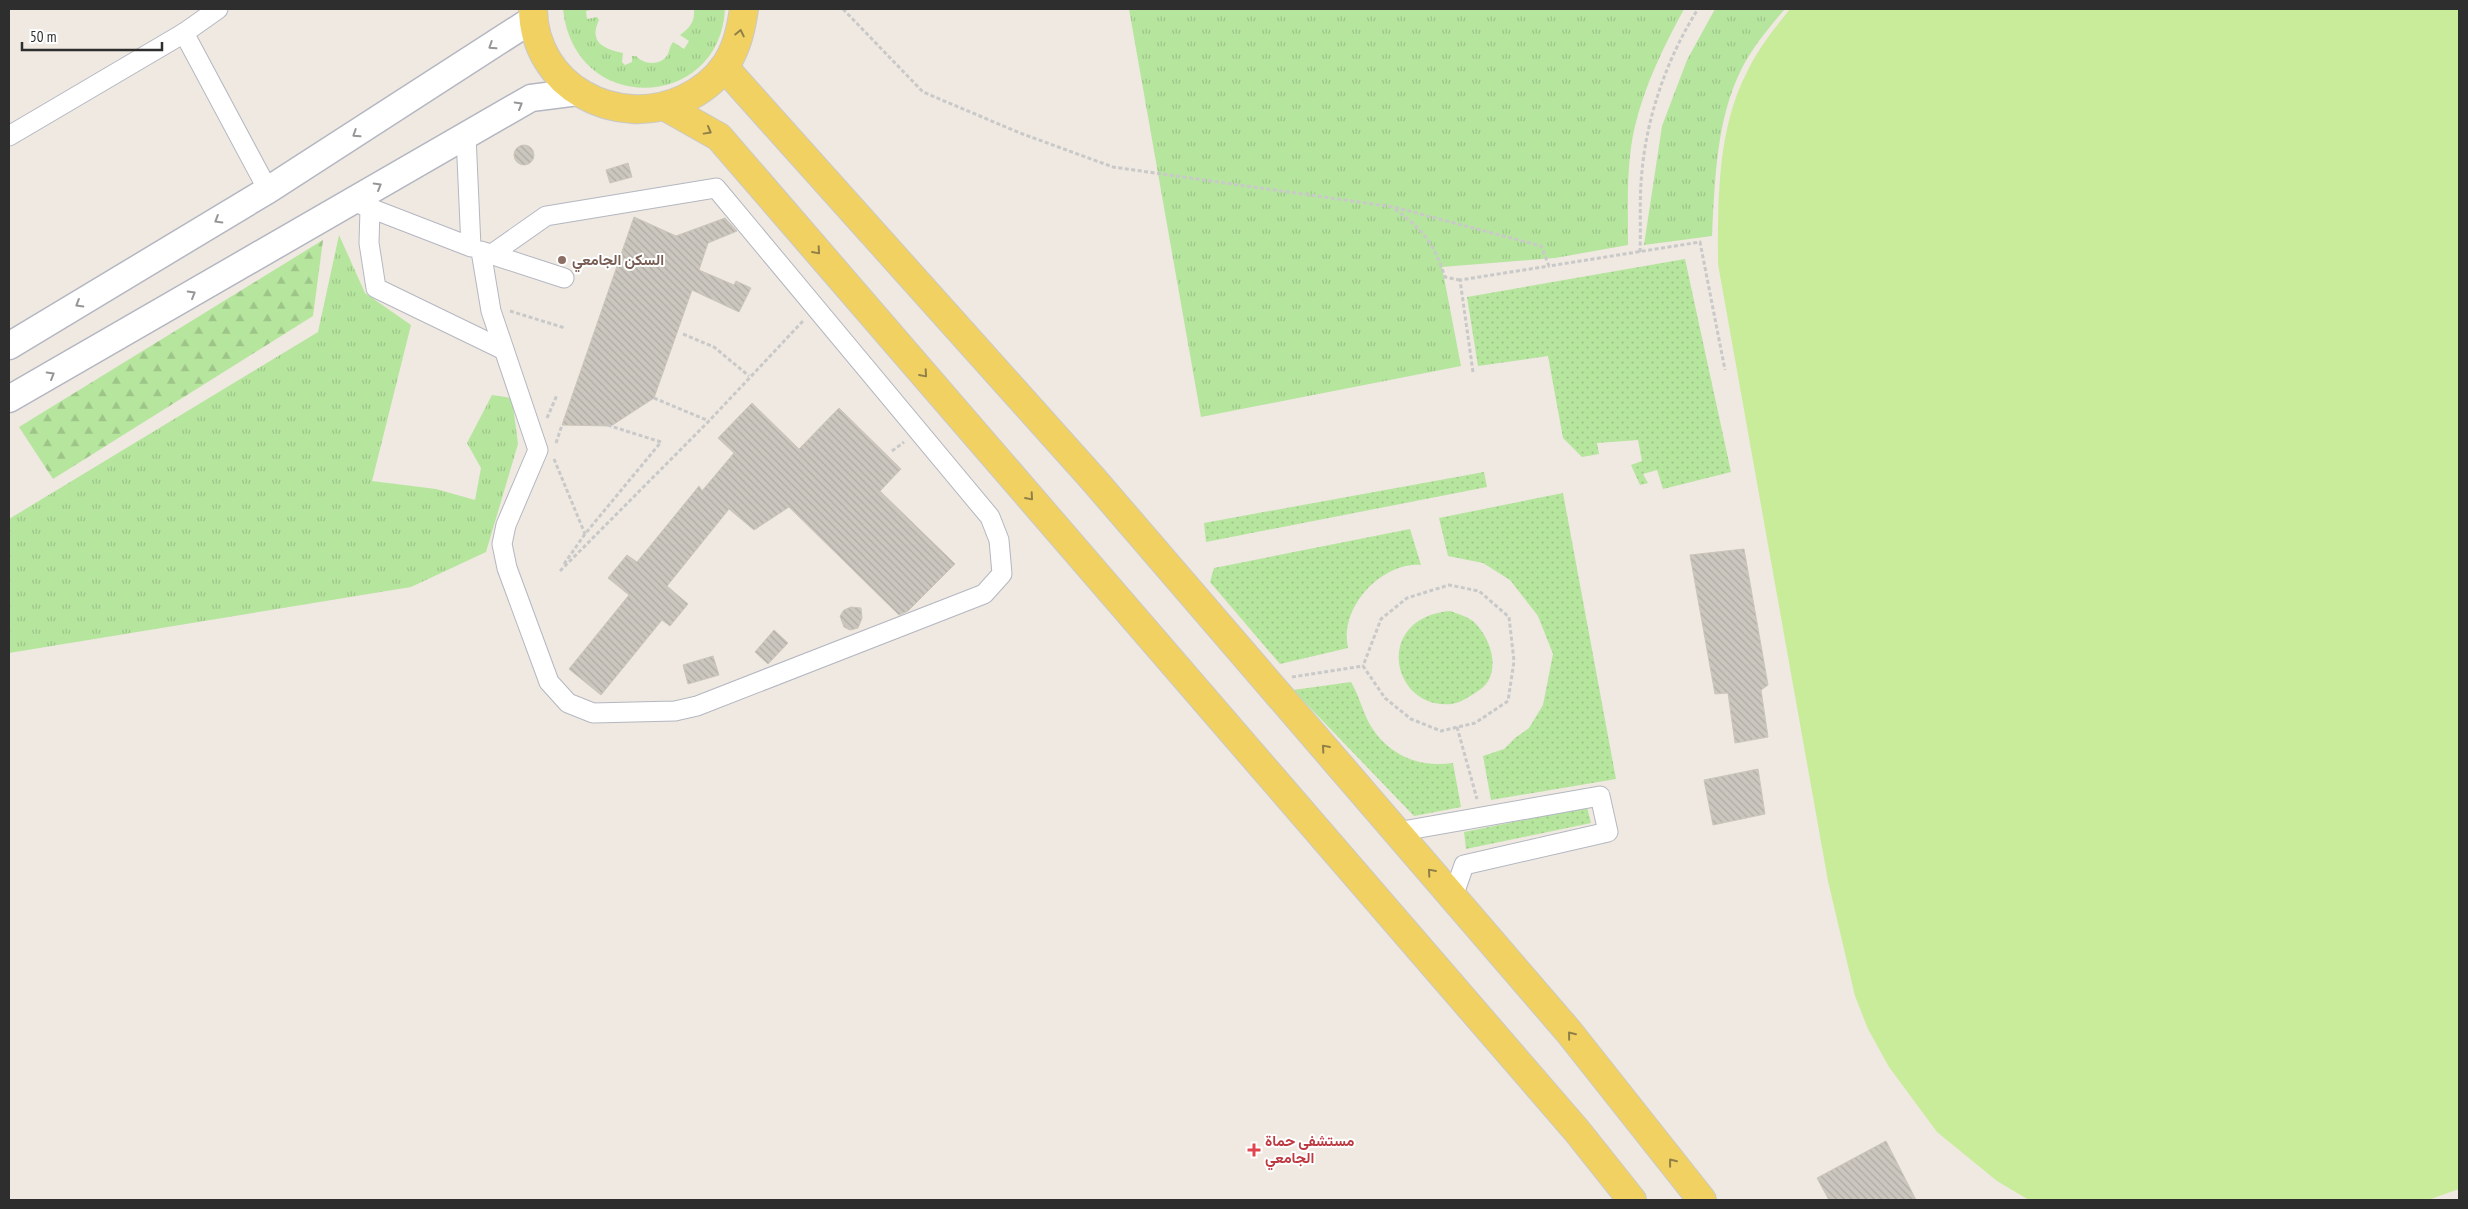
<svg xmlns="http://www.w3.org/2000/svg" width="2468" height="1209" font-family="'PT Sans Narrow',Vazirmatn,sans-serif">
<style>
.grass{fill:url(#grass-tufts)}
.forest{fill:url(#forest-firs)}
.garden{fill:url(#garden-dots)}
.pitch{fill:#c9ec9a}
.building{fill:url(#building-back-hatch);stroke:#cbc5ba}
.lines{fill:none;stroke-linecap:round;stroke-linejoin:round}
.street-casing{stroke:#b4b7c1;stroke-width:21}
.secondary-casing{stroke:#b4b7c1;stroke-width:29}
.primary-casing{stroke:#c9c9c9;stroke-width:30}
.path{stroke:#c9c9c9;stroke-width:3;stroke-dasharray:4 2.5;stroke-linecap:butt}
.street{stroke:#fff;stroke-width:19}
.secondary{stroke:#fff;stroke-width:26}
.primary{stroke:#f2d163;stroke-width:28}
.oneway{stroke:#908048}
.oneway2{stroke:#969696}
.education-dot{fill:#8d6e63;stroke:#fff;stroke-width:2}
.health-dot{fill:#e0444e;stroke:#fff;stroke-width:2}
.labels{text-anchor:middle;stroke-width:4;stroke-linejoin:round;paint-order:stroke}
.education-label{font-size:15px;font-weight:bold;fill:#785e54;stroke:#fff;text-anchor:start}
.health-label{font-size:15px;font-weight:bold;fill:#be3a42;stroke:#fff;text-anchor:start}
</style>
<defs>
<pattern id="grass-tufts" width="24" height="20" patternUnits="userSpaceOnUse" patternTransform="scale(1.25)"><rect width="24" height="20" fill="#b6e59e"/><path d="M3 7l-1-3M5 7V3M7 7l1-3M15 17l-1-3M17 17v-4M19 17l1-3" fill="none" stroke="#9dc588"/></pattern>
<pattern id="forest-firs" width="22" height="20" patternUnits="userSpaceOnUse" patternTransform="scale(1.25)"><rect width="22" height="20" fill="#b6e59e"/><path d="M5 1l3.5 6h-7zM16 11l3.5 6h-7z" fill="#9dc588"/></pattern>
<pattern id="garden-dots" width="8" height="8" patternUnits="userSpaceOnUse" patternTransform="scale(1.25)"><rect width="8" height="8" fill="#b6e59e"/><path d="M2 2h.1M6 6h.1" fill="none" stroke="#9dc588" stroke-width="1.8" stroke-linecap="round"/></pattern>
<pattern id="building-back-hatch" width="6" height="6" patternUnits="userSpaceOnUse" patternTransform="scale(1.25)"><rect width="6" height="6" fill="#cbc7bf"/><path d="M-1 5l2 2M0 0l6 6M5-1l2 2" fill="none" stroke="#afaba4"/></pattern>
</defs>
<rect width="100%" height="100%" fill="#efe9e1"/>
<g class="grass">
<path d="M563,9H595L586,11L587,19L597,17L599,20C588,43 605,49 623,53L622,62L625,65L632,62V56H636C643,64 658,66 666,57C670,52 669,47 673,42L684,49L689,41L680,35C689,28 695,23 694,9H725C720,111 574,117 563,9Z"/>
<path d="M1129,9H1684C1664,46 1645,84 1635,126C1626,163 1628,206 1628,245L1555,258L1442,267L1461,366L1201,417Z"/>
<path d="M1715,9H1785C1769,27 1753,47 1742,68C1716,119 1715,180 1712,236L1644,245L1662,126L1687,60Z"/>
<polygon points="339,235 365,293 411,325 372,481 436,489 475,500 481,468 467,443 492,395 512,398 518,444 486,552 411,587 9,653 9,519 318,332"/>
</g>
<polygon class="forest" points="323,240 313,316 53,479 19,427"/>
<g class="garden">
<polygon points="1685,259 1731,472 1663,489 1657,470 1643,474 1648,483 1640,485 1631,465 1642,461 1638,440 1597,443 1599,454 1582,457 1563,438 1548,356 1478,366 1467,297"/>
<polygon points="1484,472 1487,487 1206,542 1204,523"/>
<polygon points="1563,493 1616,779 1491,800 1483,756 1504,749 1515,738 1529,728 1543,705 1553,654 1538,616 1510,580 1483,563 1448,556 1439,518"/>
<path d="M1410,529L1421,565C1382,562 1339,607 1348,648L1280,664L1210,582L1214,568Z"/>
<path d="M1450,611C1458,614 1467,616 1474,622C1492,639 1503,676 1478,691C1470,696 1461,703 1451,704C1392,710 1372,618 1450,611Z"/>
<path d="M1351,682C1360,697 1363,714 1372,728C1390,756 1421,768 1453,763L1461,807L1414,816L1293,690Z"/>
<polygon points="1587,807 1591,823 1466,849 1464,832"/>
</g>
<path class="pitch" d="M1790,9H2459V1189L2428,1200H2029L1997,1181L1937,1132L1889,1067L1868,1029L1855,996L1828,881L1718,264C1718,200 1717,130 1747,72C1758,49 1774,29 1790,9Z"/>
<g class="building">
<circle cx="524" cy="155" r="10"/>
<polygon points="628,163 632,177 610,183 606,170"/>
<polygon points="634,217 676,236 725,218 737,231 708,243 699,270 734,285 736,281 751,288 739,312 692,290 654,398 611,426 562,425"/>
<polygon points="752,403 799,449 839,408 901,469 880,491 955,564 908,611 899,615 789,507 754,530 729,509 667,586 688,604 670,626 662,620 601,695 569,669 629,595 608,578 627,555 637,562 699,486 702,491 734,453 718,438"/>
<polygon points="1744,549 1768,685 1761,690 1768,737 1735,743 1728,693 1715,694 1690,555"/>
<polygon points="851,607 861,608 862,618 858,628 850,630 844,627 840,616 844,610"/>
<polygon points="774,630 788,643 768,664 755,652"/>
<polygon points="713,656 719,675 688,684 683,665"/>
<polygon points="1758,769 1765,814 1713,825 1704,780"/>
<polygon points="1886,1141 1916,1200 1829,1200 1817,1178"/>
</g>
<g class="lines">
<defs>
<g id="street">
<polyline points="184,33 268,190"/>
<polyline points="9,136 184,33 218,9"/>
<polyline points="352,201 471,247 466,136"/>
<polyline points="370,209 369,243 376,288 504,350"/>
<polyline points="481,251 491,311 538,450 506,525 502,544 507,568 549,682 568,703 593,713 675,711 697,706 984,594 1002,574 999,540 990,517 716,188 546,216 492,254"/>
<polyline points="484,252 564,278"/>
<polyline points="1397,832 1600,796 1608,832 1464,865 1453,897"/>
</g>
<g id="secondary">
<polyline points="9,346 268,190 533,19"/>
<polyline points="9,399 531,98 578,92"/>
</g>
<g id="primary">
<path d="M533,9C534,87 617,130 684,99C699,92 715,80 725,66C737,48 741,29 744,9"/>
<polyline points="724,67 1093,479 1569,1032 1702,1200"/>
<polyline points="666,107 719,137 1577,1131 1632,1200"/>
</g>
</defs>
<use href="#street" class="street-casing"/>
<use href="#secondary" class="secondary-casing"/>
<use href="#primary" class="primary-casing"/>
<g class="path">
<polyline points="843,9 923,92 1020,133 1113,167 1394,207 1541,246 1549,266 1700,242 1725,370"/>
<path d="M1395,209C1425,232 1433,242 1445,277L1460,280"/>
<path d="M1640,252C1641,225 1639,198 1642,171C1647,115 1668,56 1698,9"/>
<polyline points="510,311 565,328"/>
<polyline points="683,334 714,347 749,376"/>
<polyline points="1473,372 1460,280 1549,266"/>
<polyline points="654,398 709,421"/>
<polyline points="547,418 557,395"/>
<polyline points="556,443 562,425"/>
<polyline points="892,451 904,442"/>
<polyline points="554,459 585,534"/>
<polyline points="564,564 585,534 661,442 604,424"/>
<polyline points="560,571 709,421 803,321"/>
<polyline points="1292,677 1363,666 1385,698 1411,719 1441,731 1475,723 1508,701 1514,661 1509,617 1479,591 1449,585 1407,598 1381,619 1363,666"/>
<polyline points="1457,727 1477,799"/>
</g>
<use href="#street" class="street"/>
<use href="#secondary" class="secondary"/>
<use href="#primary" class="primary"/>
</g>
<defs><path id="oneway-chevron" d="M-2-3.5L2.5 0L-2 3.5" fill="none" stroke-width="1.6" stroke-linecap="round" stroke-linejoin="round" transform="scale(1.25)"/></defs>
<g class="oneway">
<use href="#oneway-chevron" transform="translate(740 33) rotate(-78)"/>
<use href="#oneway-chevron" transform="translate(708 131) rotate(29)"/>
<use href="#oneway-chevron" transform="translate(817 251) rotate(49)"/>
<use href="#oneway-chevron" transform="translate(924 374) rotate(49)"/>
<use href="#oneway-chevron" transform="translate(1030 497) rotate(49)"/>
<use href="#oneway-chevron" transform="translate(1325 748) rotate(-131)"/>
<use href="#oneway-chevron" transform="translate(1431 872) rotate(-131)"/>
<use href="#oneway-chevron" transform="translate(1571 1035) rotate(-129)"/>
<use href="#oneway-chevron" transform="translate(1672 1162) rotate(-128)"/>
</g>
<g class="oneway2">
<use href="#oneway-chevron" transform="translate(492 46) rotate(147)"/>
<use href="#oneway-chevron" transform="translate(519 105) rotate(-30)"/>
<use href="#oneway-chevron" transform="translate(356 134) rotate(147)"/>
<use href="#oneway-chevron" transform="translate(378 186) rotate(-30)"/>
<use href="#oneway-chevron" transform="translate(218 220) rotate(149)"/>
<use href="#oneway-chevron" transform="translate(192 294) rotate(-30)"/>
<use href="#oneway-chevron" transform="translate(79 304) rotate(149)"/>
<use href="#oneway-chevron" transform="translate(51 375) rotate(-30)"/>
</g>
<circle class="education-dot" cx="562" cy="260" r="5"/>
<path class="health-dot" d="M1251.5 1142.5h5v5h5v5h-5v5h-5v-5h-5v-5h5z"/>
<g class="labels">
<g class="education-label">
<text x="572" y="265">السكن الجامعي</text>
</g>
<g class="health-label">
<text x="1265" y="1146">مستشفى حماة<tspan x="1265" dy="17">الجامعي</tspan></text>
</g>
</g>
<rect width="2468" height="1209" fill="none" stroke="#2e2e2e" stroke-width="20"/>
<path d="M22 42v8h140v-8" fill="none" stroke="#2e2e2e" stroke-width="2.5"/>
<text x="30" y="42" font-size="15" fill="#2e2e2e" stroke="#ffffff" stroke-width="4" paint-order="stroke">50 m</text>
</svg>
